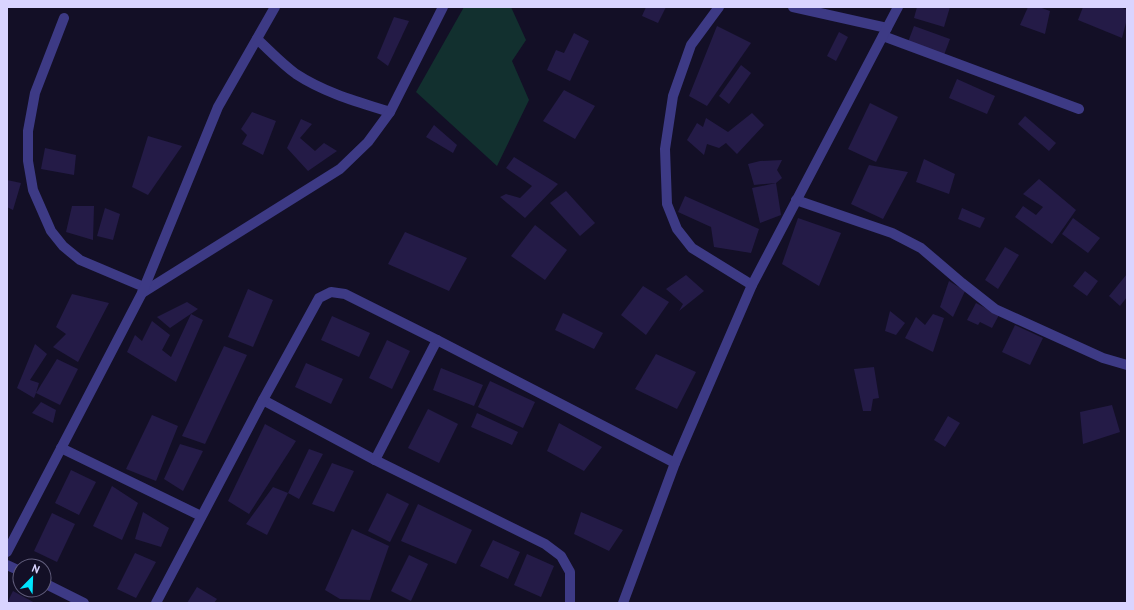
<svg xmlns="http://www.w3.org/2000/svg" width="1134" height="610" font-family="'PT Sans',sans-serif">
<style>
.green{fill:#12302f}
.building{fill:#241b47}
.lines{fill:none;stroke-linecap:round;stroke-linejoin:round}
.minor{stroke:#3d3a85;stroke-width:10}
</style>
<rect width="100%" height="100%" fill="#130f26"/>
<polygon class="green" points="464,7 511,7 526,40 512,61 529,100 497,166 416,92"/>
<g class="building">
<polygon points="646,7 666,7 658,23 642,16"/>
<polygon points="917,7 950,7 944,27 914,18"/>
<polygon points="1028,7 1039,7 1050,11 1045,34 1020,25"/>
<polygon points="1083,7 1120,7 1127,10 1127,19 1122,38 1078,20"/>
<polygon points="394,17 409,21 388,66 377,58"/>
<polygon points="717,26 751,43 707,106 689,96"/>
<polygon points="914,26 950,39 944,55 908,42"/>
<polygon points="839,32 848,37 836,61 827,56"/>
<polygon points="574,33 589,41 570,81 547,70 556,50 564,53"/>
<polygon points="741,65 751,73 729,104 719,96"/>
<polygon points="957,79 995,96 987,114 949,98"/>
<polygon points="564,90 595,106 575,139 543,121"/>
<polygon points="870,103 898,117 876,162 848,149"/>
<polygon points="252,112 276,121 263,155 242,144 247,135 241,129"/>
<polygon points="752,113 764,125 737,154 726,143 719,148 707,144 704,155 687,140 697,123 703,127 706,118 728,132"/>
<polygon points="1025,116 1056,143 1049,151 1018,124"/>
<polygon points="301,119 312,124 300,138 315,151 324,143 337,151 308,171 287,148"/>
<polygon points="434,125 457,145 453,153 426,137"/>
<polygon points="148,136 182,146 148,195 132,187"/>
<polygon points="45,148 76,155 74,175 41,169"/>
<polygon points="514,157 558,184 525,218 500,197 506,194 520,198 532,186 506,168"/>
<polygon points="924,159 955,174 949,194 916,182"/>
<polygon points="782,160 777,170 782,178 776,183 754,185 748,164 760,161"/>
<polygon points="869,165 908,172 883,219 851,204"/>
<polygon points="1039,179 1076,210 1052,244 1015,217 1023,206 1036,215 1043,207 1023,194"/>
<polygon points="7,180 21,183 13,210 7,207"/>
<polygon points="776,183 781,215 760,223 752,188"/>
<polygon points="566,191 595,223 580,236 550,203"/>
<polygon points="685,196 759,229 751,253 714,247 711,227 678,212"/>
<polygon points="72,206 94,206 93,240 66,232"/>
<polygon points="105,208 120,214 113,240 97,236"/>
<polygon points="962,208 985,218 980,228 958,219"/>
<polygon points="798,218 841,233 819,286 782,264"/>
<polygon points="1073,218 1100,238 1088,253 1062,234"/>
<polygon points="535,225 567,250 545,280 511,256"/>
<polygon points="405,232 467,258 449,291 388,264"/>
<polygon points="1005,247 1019,255 998,289 985,280"/>
<polygon points="1085,271 1098,281 1087,296 1073,286"/>
<polygon points="1127,274 1127,297 1120,306 1109,296"/>
<polygon points="686,275 704,291 679,311 683,304 666,289"/>
<polygon points="949,281 965,291 953,317 940,307"/>
<polygon points="643,286 669,302 646,335 621,315"/>
<polygon points="248,289 273,300 253,347 228,337"/>
<polygon points="72,294 109,303 78,362 53,347 66,334 56,327"/>
<polygon points="187,302 198,309 170,328 157,317"/>
<polygon points="976,303 999,315 992,328 980,322 978,325 967,320"/>
<polygon points="890,311 905,323 896,335 885,331"/>
<polygon points="563,313 603,333 594,349 555,330"/>
<polygon points="191,314 203,320 176,382 127,352 135,335 142,341 152,321 170,335 162,350 171,357"/>
<polygon points="933,314 944,318 933,352 905,338 916,317 925,325"/>
<polygon points="332,316 370,333 359,357 321,340"/>
<polygon points="1015,325 1043,338 1030,365 1002,352"/>
<polygon points="387,340 410,351 392,389 369,378"/>
<polygon points="35,344 47,354 30,380 39,383 36,393 57,359 78,369 60,405 36,393 34,398 17,388"/>
<polygon points="224,346 247,355 205,444 182,436"/>
<polygon points="656,354 696,372 677,409 635,389"/>
<polygon points="306,363 343,379 331,404 295,387"/>
<polygon points="874,367 879,398 873,399 871,411 863,411 854,369"/>
<polygon points="441,368 483,385 474,406 433,390"/>
<polygon points="490,381 535,402 523,428 478,407"/>
<polygon points="41,402 56,410 53,423 32,413"/>
<polygon points="1112,405 1120,432 1083,444 1080,412"/>
<polygon points="428,409 458,424 439,463 408,448"/>
<polygon points="477,413 518,432 512,445 471,427"/>
<polygon points="152,415 178,426 156,481 126,469"/>
<polygon points="948,416 960,423 945,447 934,440"/>
<polygon points="559,423 602,447 584,471 547,451"/>
<polygon points="265,424 296,441 249,514 228,501"/>
<polygon points="180,444 203,451 183,491 164,479"/>
<polygon points="309,449 323,454 299,499 288,493"/>
<polygon points="332,463 354,471 334,512 312,504"/>
<polygon points="71,470 96,482 79,515 55,503"/>
<polygon points="112,486 138,503 122,540 93,526"/>
<polygon points="273,487 288,493 267,535 246,524"/>
<polygon points="387,493 409,504 390,542 368,531"/>
<polygon points="418,504 472,530 456,564 401,541"/>
<polygon points="143,512 169,528 161,547 135,539"/>
<polygon points="581,512 623,530 609,551 574,534"/>
<polygon points="52,513 75,524 57,562 34,551"/>
<polygon points="352,529 389,546 370,600 340,599 325,590"/>
<polygon points="493,540 520,552 508,579 480,566"/>
<polygon points="135,553 156,562 136,598 117,589"/>
<polygon points="527,554 554,566 541,597 514,585"/>
<polygon points="409,555 428,564 411,601 391,591"/>
<polygon points="197,587 217,599 214,603 187,603"/>
<polygon points="13,591 35,603 7,603"/>
</g>
<g class="lines">
<g class="minor">
<polyline points="719,7 691,45 673,96 665,149 667,204 677,229 692,248 752,285"/>
<polyline points="793,7 887,28"/>
<polyline points="64,18 35,93 28,131 28,161 33,190 51,231 63,246 80,260 144,287"/>
<polyline points="883,36 1079,109"/>
<path d="M257,39C270,51 282,64 296,74C325,93 358,102 390,112"/>
<polyline points="796,200 892,233 921,248 962,283 995,309 1103,358 1127,365"/>
<polyline points="142,293 340,169 368,142 390,112 443,7"/>
<polyline points="263,400 375,460 545,544 561,556 570,572 570,603"/>
<polyline points="61,448 201,516"/>
<polyline points="375,460 437,340"/>
<polyline points="7,552 142,293 218,107 275,7"/>
<polyline points="7,565 20,571"/>
<polyline points="44,583 84,603"/>
<polyline points="156,603 263,400 319,298 331,292 345,294 437,340 675,463"/>
<polyline points="623,603 675,463 752,285 898,7"/>
</g>
</g>
<rect width="1134" height="610" fill="none" stroke="#d9d4ff" stroke-width="16"/>
<g transform="translate(32 578) rotate(23)"><circle r="19" fill="#130f26" stroke="#625e7d"/>
<path d="M0-3L7 15L0 10L-7 15Z" fill="#00e5ff"/>
<text y="-6" font-size="11" font-weight="bold" text-anchor="middle" fill="#d9d4ff">N</text>
</g>
</svg>
